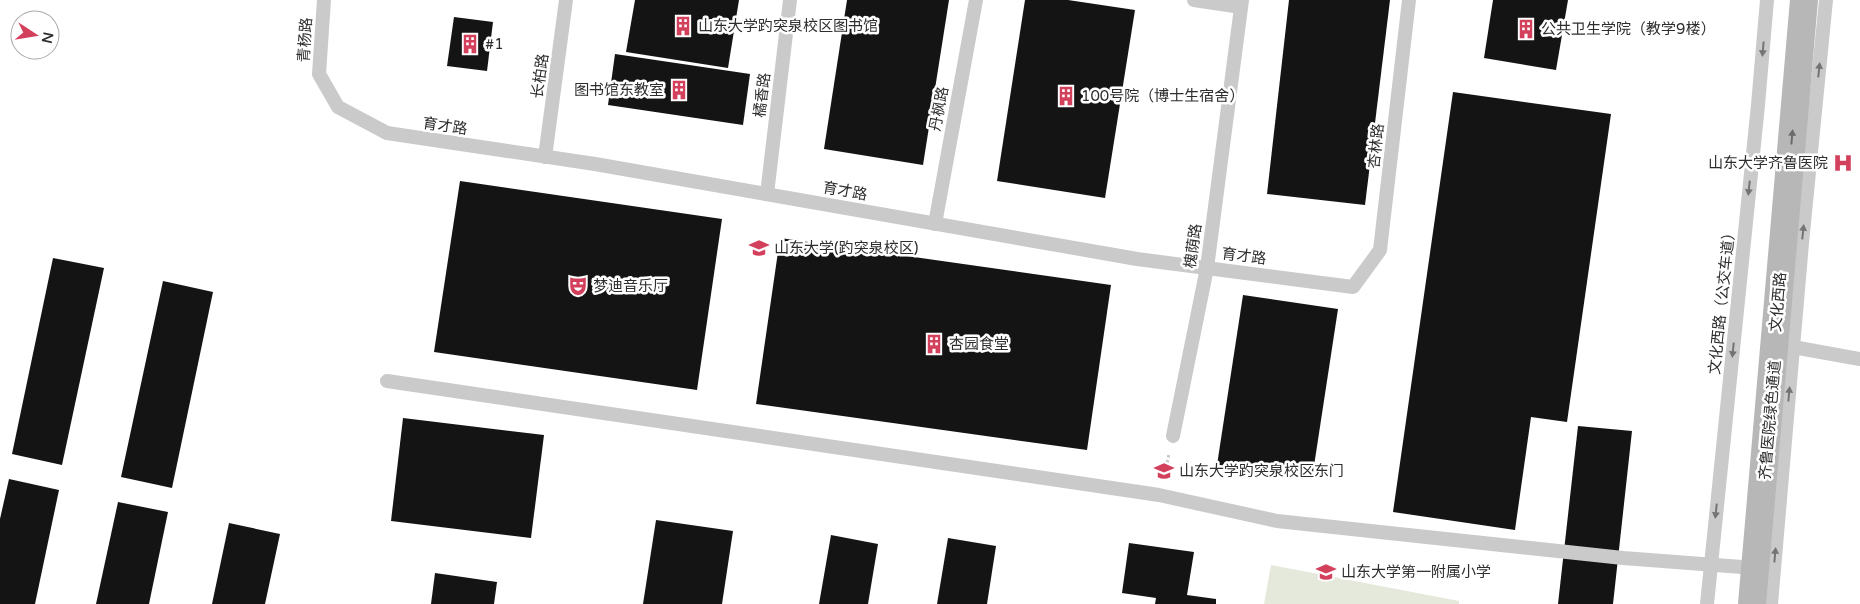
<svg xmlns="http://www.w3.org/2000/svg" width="1860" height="604" font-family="'Varela Round','Noto Sans SC',sans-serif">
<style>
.green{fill:#e4e9db}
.building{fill:#141414}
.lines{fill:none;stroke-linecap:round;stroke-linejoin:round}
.path{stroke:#cacaca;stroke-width:3;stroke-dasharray:2.5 2.5;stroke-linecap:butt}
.lane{stroke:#cacaca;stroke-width:14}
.secondary{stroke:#b7b7b7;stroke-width:28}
.oneway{fill:#747474}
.oneway2{fill:#6b6b6b}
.labels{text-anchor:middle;stroke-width:5;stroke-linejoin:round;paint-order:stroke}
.poi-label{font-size:15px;fill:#2d2d2d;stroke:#fff;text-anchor:start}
.street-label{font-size:15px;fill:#2d2d2d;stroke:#fff}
</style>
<rect width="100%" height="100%" fill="#fff"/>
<polygon class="green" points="1271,565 1459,601 1459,604 1264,604"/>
<g class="building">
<polygon points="635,0 739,0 728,68 626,52"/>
<polygon points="847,0 949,0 923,165 824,149"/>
<polygon points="1025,0 1068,0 1135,10 1105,198 997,181"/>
<polygon points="1289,0 1390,0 1365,205 1267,194"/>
<polygon points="1493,0 1568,0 1556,70 1484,58"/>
<polygon points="454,17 493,22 487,71 447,66"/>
<polygon points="615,54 750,74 743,125 608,105"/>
<polygon points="1453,92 1611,114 1567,422 1531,417 1515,530 1393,512"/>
<polygon points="460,181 722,219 697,390 434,352"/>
<polygon points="780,238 1111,285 1087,450 756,404"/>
<polygon points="53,258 104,268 62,465 12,454"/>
<polygon points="163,281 213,292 172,488 121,477"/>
<polygon points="1243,295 1338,309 1312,479 1217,465"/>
<polygon points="403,418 544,435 531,538 391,521"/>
<polygon points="1578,426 1632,431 1613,604 1558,604"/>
<polygon points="9,479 59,490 35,604 0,604 0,519"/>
<polygon points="118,502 168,512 149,604 96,604"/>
<polygon points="656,520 733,531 722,604 643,604"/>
<polygon points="229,523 280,534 265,604 212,604"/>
<polygon points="831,535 878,544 868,604 819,604"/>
<polygon points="948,538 996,546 987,604 937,604"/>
<polygon points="1129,543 1194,552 1187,595 1216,599 1216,604 1155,604 1156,598 1122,593"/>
<polygon points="435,573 497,582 494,604 431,604"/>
</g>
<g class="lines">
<polyline class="path" points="1164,477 1169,454"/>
<g class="lane">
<polyline points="324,0 319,74 338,107 387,133 595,164 1137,259 1353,287 1380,250 1409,0"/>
<polyline points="1194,0 1241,7"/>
<polyline points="545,157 566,0"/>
<polyline points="767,194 790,0"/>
<polyline points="935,224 976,0"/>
<polyline points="1793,347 1860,359"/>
<polyline points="387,381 1159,495 1277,521 1623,558 1755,568"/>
<polyline points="1173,436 1207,268 1242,0"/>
<polyline points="1707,604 1758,105 1767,0"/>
<polyline points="1771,604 1802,243 1826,0"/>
</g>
<polyline class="secondary" points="1752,604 1804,0"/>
</g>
<defs><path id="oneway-solid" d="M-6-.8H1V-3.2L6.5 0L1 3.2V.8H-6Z" transform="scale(1.25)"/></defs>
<g class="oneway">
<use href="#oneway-solid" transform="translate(1763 49) rotate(95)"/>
<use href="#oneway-solid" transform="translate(1819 70) rotate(-84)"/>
<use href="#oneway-solid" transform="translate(1749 188) rotate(96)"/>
<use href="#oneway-solid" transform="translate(1803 232) rotate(-84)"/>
<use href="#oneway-solid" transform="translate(1733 350) rotate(96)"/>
<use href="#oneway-solid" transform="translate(1789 394) rotate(-85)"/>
<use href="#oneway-solid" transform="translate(1716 511) rotate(96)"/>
<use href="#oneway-solid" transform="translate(1775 555) rotate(-85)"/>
</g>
<use class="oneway2" href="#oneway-solid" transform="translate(1792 137) rotate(-85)"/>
<defs>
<symbol id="building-bare" viewBox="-9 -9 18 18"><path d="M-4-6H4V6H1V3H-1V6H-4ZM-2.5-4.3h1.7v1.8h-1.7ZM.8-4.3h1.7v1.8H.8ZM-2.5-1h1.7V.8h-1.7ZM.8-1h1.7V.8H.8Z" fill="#d3405c" stroke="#fff" stroke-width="2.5" paint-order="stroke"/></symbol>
<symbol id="hospital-bare" viewBox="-9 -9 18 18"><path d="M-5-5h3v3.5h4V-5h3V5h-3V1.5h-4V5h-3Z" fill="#d3405c" stroke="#fff" stroke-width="2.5" paint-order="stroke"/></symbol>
<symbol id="university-bare" viewBox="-9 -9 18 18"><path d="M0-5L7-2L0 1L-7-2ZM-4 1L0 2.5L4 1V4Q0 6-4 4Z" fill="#d3405c" stroke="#fff" stroke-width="2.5" paint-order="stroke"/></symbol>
<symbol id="theatre-bare" viewBox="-9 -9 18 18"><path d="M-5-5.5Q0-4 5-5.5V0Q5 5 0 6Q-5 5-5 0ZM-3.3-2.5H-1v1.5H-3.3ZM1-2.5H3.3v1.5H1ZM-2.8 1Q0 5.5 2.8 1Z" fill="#d3405c" stroke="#fff" stroke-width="2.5" paint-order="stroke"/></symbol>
<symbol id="school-bare" viewBox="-9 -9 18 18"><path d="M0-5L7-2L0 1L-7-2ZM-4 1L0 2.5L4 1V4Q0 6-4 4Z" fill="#d3405c" stroke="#fff" stroke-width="2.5" paint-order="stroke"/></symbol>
</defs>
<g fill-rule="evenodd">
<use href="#building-bare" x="669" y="12" width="28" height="28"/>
<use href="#building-bare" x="1512" y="15" width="28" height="28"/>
<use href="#building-bare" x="456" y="30" width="28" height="28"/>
<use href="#building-bare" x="665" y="76" width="28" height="28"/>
<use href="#building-bare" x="1052" y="82" width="28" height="28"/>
<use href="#hospital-bare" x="1829" y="149" width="28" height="28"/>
<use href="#university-bare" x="745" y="234" width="28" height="28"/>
<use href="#theatre-bare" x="564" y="272" width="28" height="28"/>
<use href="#building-bare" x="920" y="330" width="28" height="28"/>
<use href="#university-bare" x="1150" y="457" width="28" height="28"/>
<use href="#school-bare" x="1312" y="558" width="28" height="28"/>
</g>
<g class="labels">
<g class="poi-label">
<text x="698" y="31">山东大学趵突泉校区图书馆</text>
<text x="1541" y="34">公共卫生学院（教学9楼）</text>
<text x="485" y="49">#1</text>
<text x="664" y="95" text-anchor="end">图书馆东教室</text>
<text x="1081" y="101">100号院（博士生宿舍）</text>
<text x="1828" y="168" text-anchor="end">山东大学齐鲁医院</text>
<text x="774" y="253">山东大学(趵突泉校区)</text>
<text x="593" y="291">梦迪音乐厅</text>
<text x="949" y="349">杏园食堂</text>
<text x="1179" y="476">山东大学趵突泉校区东门</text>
<text x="1341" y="577">山东大学第一附属小学</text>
</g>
<g class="street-label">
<text transform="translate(305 40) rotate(-86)" y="5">青杨路</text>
<text transform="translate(540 76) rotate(-82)" y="5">长柏路</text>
<text transform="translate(762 95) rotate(-83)" y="5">橘香路</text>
<text transform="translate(939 109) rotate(-79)" y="5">丹枫路</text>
<text transform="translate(445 126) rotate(8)" y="5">育才路</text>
<text transform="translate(1376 146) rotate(-84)" y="5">杏林路</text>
<text transform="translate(845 191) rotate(10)" y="5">育才路</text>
<text transform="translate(1193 246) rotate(-82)" y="5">槐荫路</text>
<text transform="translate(1244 256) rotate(7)" y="5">育才路</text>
<text transform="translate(1722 300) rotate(-84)" y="5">文化西路（公交车道）</text>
<text transform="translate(1778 302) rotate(-85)" y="5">文化西路</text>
<text transform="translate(1770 420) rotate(-85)" y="5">齐鲁医院绿色通道</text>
</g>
</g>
<g transform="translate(35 35) rotate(102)"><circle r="24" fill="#ffffff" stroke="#ababab"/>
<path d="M0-4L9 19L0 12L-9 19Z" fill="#d3405c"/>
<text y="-8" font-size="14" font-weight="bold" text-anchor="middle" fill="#2d2d2d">N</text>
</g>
</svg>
